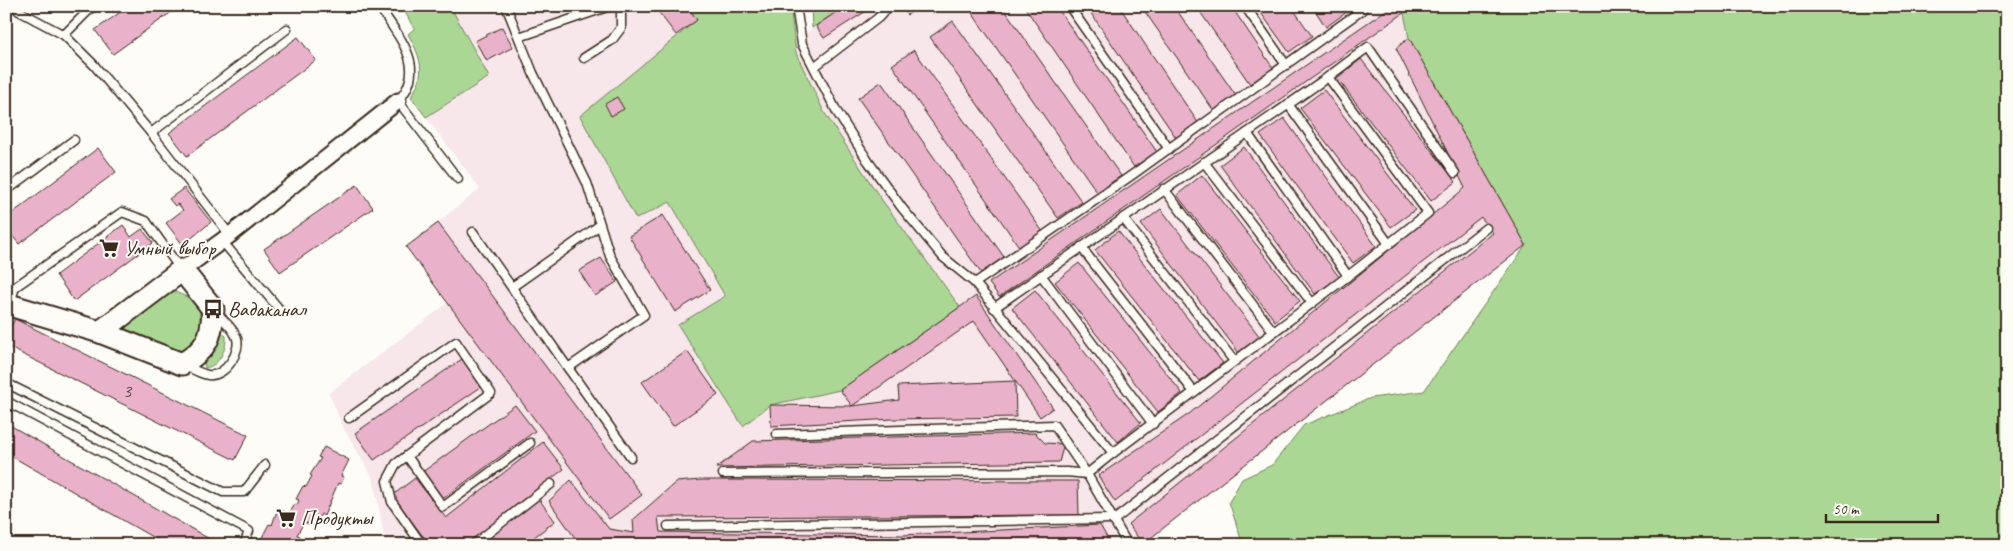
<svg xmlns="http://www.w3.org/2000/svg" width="2013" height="551" font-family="Caveat,sans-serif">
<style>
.built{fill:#f7e6ea}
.green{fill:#abd795;stroke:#73805a}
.building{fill:#e9b2ca;stroke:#3b2a1e}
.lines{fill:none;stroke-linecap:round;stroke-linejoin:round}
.lane-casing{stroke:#3b2a1e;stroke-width:11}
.street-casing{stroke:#3b2a1e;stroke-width:19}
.secondary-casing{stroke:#3b2a1e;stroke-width:25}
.lane{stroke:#fdfcf7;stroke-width:8}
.street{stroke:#fdfcf7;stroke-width:15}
.secondary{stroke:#fdfcf7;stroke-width:21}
.labels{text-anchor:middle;stroke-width:4;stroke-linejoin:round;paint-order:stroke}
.number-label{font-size:19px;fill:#664c49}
.poi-label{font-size:21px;fill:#3b2a1e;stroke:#fdfcf7;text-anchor:start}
</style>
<rect width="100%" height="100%" fill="#fdfcf7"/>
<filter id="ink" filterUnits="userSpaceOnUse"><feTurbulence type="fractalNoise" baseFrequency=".02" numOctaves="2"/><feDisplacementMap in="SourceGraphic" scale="10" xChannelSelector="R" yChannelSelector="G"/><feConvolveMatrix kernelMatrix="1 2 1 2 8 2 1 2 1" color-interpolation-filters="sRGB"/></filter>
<g filter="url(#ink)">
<polygon class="built" points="450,6 687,6 697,20 581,116 635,219 669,201 726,296 770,405 840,390 879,196 824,112 796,53 793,42 845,6 1400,6 1404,13 1409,38 1526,245 1142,545 386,545 373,478 344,429 329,393 448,303 406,247 480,189 426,117 489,77"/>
<g class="green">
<path d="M402,6H450L489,77L426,117L411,97C427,72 421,58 408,34L414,29Z"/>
<polygon points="687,6 790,6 796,53 824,112 879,196 960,307 840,390 770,405 743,426 678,325 725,296 670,202 636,219 580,116 697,20"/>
<polygon points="811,6 845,6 812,28"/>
<polygon points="1400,6 2007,6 2007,545 1248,545 1241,539 1229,502 1242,479 1272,465 1304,425 1371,398 1424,391 1526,245 1409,38 1404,13"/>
<polygon points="173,291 194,300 199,309 201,324 195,342 179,354 131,334 126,330 125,326 162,293"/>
<path d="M222,333L226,336C227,349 219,366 205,368L204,363L216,348Z"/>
</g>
<g class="building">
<polygon points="129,6 180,6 113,54 95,30"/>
<polygon points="654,6 687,6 697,20 676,35"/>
<polygon points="845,6 874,6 824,38 816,26"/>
<polygon points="902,6 921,6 907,15"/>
<polygon points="982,6 1002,6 1121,176 1097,192 972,13"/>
<polygon points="1024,6 1056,6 1157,152 1134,167"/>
<polygon points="1086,6 1119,6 1199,124 1177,139"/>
<polygon points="1141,6 1174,6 1236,96 1214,111"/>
<polygon points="1196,6 1231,6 1273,68 1250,84"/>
<polygon points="1256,6 1291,6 1312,36 1289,52"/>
<polygon points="1312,6 1345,6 1348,11 1326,27"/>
<polygon points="1392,6 1400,6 1404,13 999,297 989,283"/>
<polygon points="953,21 1082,202 1058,218 930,37"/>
<polygon points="502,27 513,47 487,61 475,41"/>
<polygon points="298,37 316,60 187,156 169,133"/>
<polygon points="1409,38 1526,245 1143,544 1128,524 1493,233 1481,217 1115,502 1098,476 1189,414 1465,188 1396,48"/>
<polygon points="914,50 1043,232 1020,248 892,65"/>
<polygon points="1361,59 1456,182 1431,201 1337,78"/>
<polygon points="881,82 1004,257 981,273 858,98"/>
<polygon points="1324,90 1415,210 1391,227 1300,108"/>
<polygon points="617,97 624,109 611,116 605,104"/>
<polygon points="1284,118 1376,246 1353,263 1260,135"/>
<polygon points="1244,147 1339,277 1315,294 1220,165"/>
<polygon points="98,148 116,172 19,244 6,228 6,218"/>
<polygon points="1202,175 1300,301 1275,321 1177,195"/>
<polygon points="357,185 373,208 280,272 264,249"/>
<polygon points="184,188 211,222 183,245 166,223 183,210 178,204 175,206 169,199"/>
<polygon points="1161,209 1260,337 1239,353 1141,224"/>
<polygon points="663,215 710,290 675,312 629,236"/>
<polygon points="438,223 642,495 609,519 406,247"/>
<polygon points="123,225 131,237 142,229 153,243 74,301 56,275"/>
<polygon points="1118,231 1223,363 1199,381 1095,250"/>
<polygon points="601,258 617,282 595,296 579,271"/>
<polygon points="1079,263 1182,393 1158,412 1055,282"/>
<polygon points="1035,290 1141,423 1118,442 1012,308"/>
<polygon points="976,296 1053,408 1040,417 974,321 852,406 840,390"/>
<polygon points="15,319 248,435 235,460 6,346 6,335"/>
<polygon points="687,351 718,395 673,426 642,382"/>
<polygon points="462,359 481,387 374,460 355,433"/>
<polygon points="1015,381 1016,417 893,419 771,426 770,405 852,406 899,400 898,386"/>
<polygon points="515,405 535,431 441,500 421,473"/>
<polygon points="6,423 220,545 166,545 6,453"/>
<polygon points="1035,433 1045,443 1064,444 1059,462 716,468 753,441"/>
<polygon points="543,442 564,469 465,545 433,545 421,534 393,495 415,478 446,518"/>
<polygon points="324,447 349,460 341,476 344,477 341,484 338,483 324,516 321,514 314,527 304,522 297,535 300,536 295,545 258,545 269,524 272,525 278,508 289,514 295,504 297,505 299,500 296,499 303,486 306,487 312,476 310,475 321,458 318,457"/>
<polygon points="571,480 609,529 634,533 633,520 676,482 701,480 1078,481 1079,515 658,517 660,532 902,535 1100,525 1110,543 580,545 549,501"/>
<polygon points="538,498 555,521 524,545 476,545"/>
</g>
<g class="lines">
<defs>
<g id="lane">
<polyline points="16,6 19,11 64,35 94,65 151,133 230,235"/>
<path d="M379,6C398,37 429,67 398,101L458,179"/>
<polyline points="796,6 802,44 837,112 868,161 902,208 943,257 975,283"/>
<polyline points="1069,6 1169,149"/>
<polyline points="1245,6 1286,65"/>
<polyline points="64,35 93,6"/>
<polyline points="519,37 610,6"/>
<polyline points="584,58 612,40 621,28 621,6"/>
<polyline points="814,67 878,18 889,6"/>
<polyline points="1328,77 1368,47 1455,173"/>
<polyline points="1288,104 1389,244"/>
<polyline points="151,133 287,29"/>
<polyline points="1247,133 1348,276"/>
<polyline points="1204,162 1312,303"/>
<polyline points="1164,189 1273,331"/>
<polyline points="6,191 74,140"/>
<polyline points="1123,218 1234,361"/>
<polyline points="473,232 568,368 644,315 610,256 587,183 533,73 506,6"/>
<polyline points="222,241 280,310"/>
<polyline points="1081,247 1194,392"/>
<polyline points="1041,275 1153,424"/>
<polyline points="512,287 600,225"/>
<polyline points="10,303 15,287 122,212 146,221 181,270"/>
<polyline points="994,308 1328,77 1428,213 1348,276 1113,453"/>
<path d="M186,366C193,369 201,374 208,375C225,378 243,350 236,336C232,327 223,320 216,312"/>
<polyline points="568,368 631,457"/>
<polyline points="6,383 223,492 244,492 265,465"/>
<polyline points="6,401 249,531 244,545"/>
<polyline points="349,418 456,342 491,393 396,464 387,481 392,502 422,545"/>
<polyline points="777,434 1054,425 1087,474"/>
<polyline points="407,456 443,507 530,443"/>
<polyline points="723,474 1067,472 1087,474"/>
<polyline points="1113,521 1486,228"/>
<polyline points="668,526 1112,519"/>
<polyline points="473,545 551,484"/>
<polyline points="1128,545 1087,474 1113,453 975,283 1132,175 1362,10 1360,6"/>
</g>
<polyline id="street" points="182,270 230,235 398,101"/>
<path id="secondary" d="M6,304L100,332L182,364C207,349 212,338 213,309L182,270L100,332"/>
</defs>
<use href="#lane" class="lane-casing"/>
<use href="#street" class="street-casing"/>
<use href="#secondary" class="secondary-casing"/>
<use href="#lane" class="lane"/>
<use href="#street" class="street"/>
<use href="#secondary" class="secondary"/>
</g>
</g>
<defs>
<symbol id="supermarket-bare" viewBox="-9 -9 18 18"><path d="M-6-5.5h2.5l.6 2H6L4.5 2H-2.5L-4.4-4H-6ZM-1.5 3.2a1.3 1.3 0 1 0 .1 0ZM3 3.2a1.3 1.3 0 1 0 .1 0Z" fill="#3b2a1e" stroke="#fdfcf7" stroke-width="2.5" paint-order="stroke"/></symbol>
<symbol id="bus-bare" viewBox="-9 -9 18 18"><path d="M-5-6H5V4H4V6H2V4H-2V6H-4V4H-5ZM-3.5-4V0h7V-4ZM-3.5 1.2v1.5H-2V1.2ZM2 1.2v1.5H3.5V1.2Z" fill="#3b2a1e" stroke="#fdfcf7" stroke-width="2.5" paint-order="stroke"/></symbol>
</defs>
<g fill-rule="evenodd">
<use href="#supermarket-bare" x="95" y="234" width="28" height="28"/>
<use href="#bus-bare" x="199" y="295" width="28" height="28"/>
<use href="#supermarket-bare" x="272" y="504" width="28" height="28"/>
</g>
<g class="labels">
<g class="number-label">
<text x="127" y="397">3</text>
</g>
<g class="poi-label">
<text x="124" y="255">Умный выбор</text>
<text x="228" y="316">Вадаканал</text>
<text x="301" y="525">Продукты</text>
</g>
</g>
<rect width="2013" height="551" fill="none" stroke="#fdfcf7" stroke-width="25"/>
<rect x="12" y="12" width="1988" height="526" fill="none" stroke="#3b2a1e" stroke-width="2" filter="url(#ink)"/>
<path d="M1826 514v8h112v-8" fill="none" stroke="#3b2a1e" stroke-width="2.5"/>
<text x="1833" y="514" font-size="15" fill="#3b2a1e" stroke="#fdfcf7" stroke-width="4" paint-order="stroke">50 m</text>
</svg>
